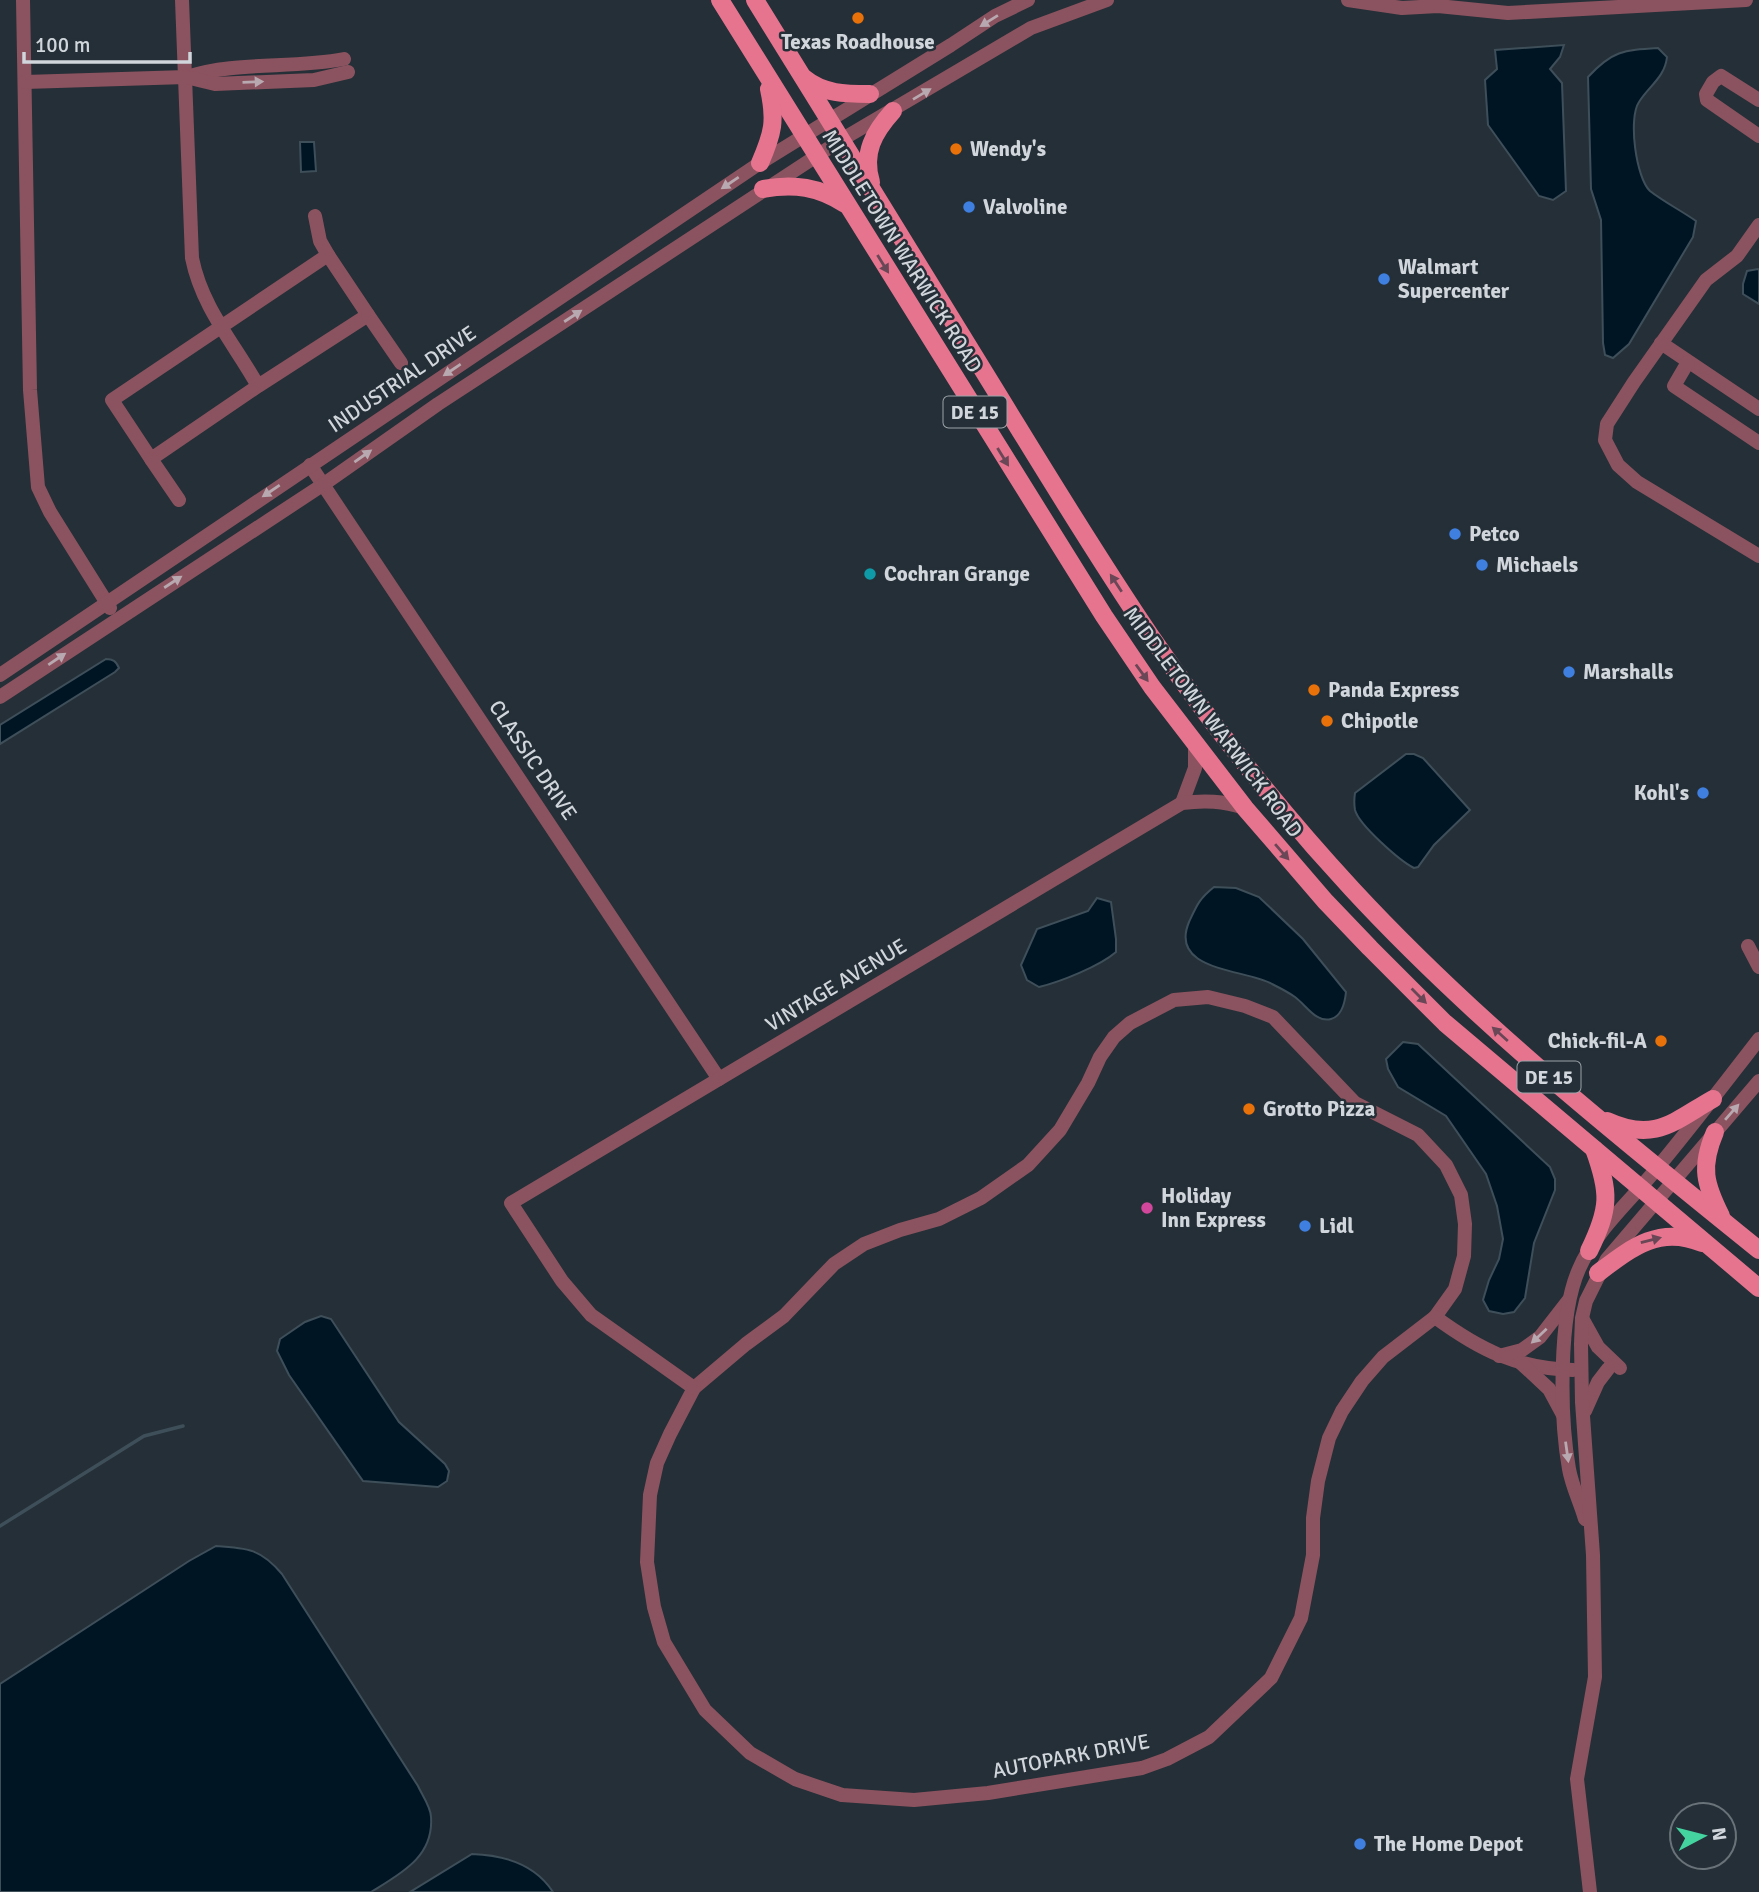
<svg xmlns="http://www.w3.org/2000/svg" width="1759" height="1892" font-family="Signika,sans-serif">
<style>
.water{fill:#001523;stroke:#3e4f5a;stroke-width:2}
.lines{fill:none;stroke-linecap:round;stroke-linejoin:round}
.stream{stroke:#3e4f5a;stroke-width:3.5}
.minor{stroke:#8b535f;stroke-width:14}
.major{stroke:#e6748f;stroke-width:18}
.oneway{fill:#b8a8b0}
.oneway2{fill:#694756}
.food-dot{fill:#e8710a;stroke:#252f37;stroke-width:2.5}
.shop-dot{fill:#3f7fe0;stroke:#252f37;stroke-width:2.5}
.culture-dot{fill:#0f9aa8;stroke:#252f37;stroke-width:2.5}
.hotel-dot{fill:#d1479c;stroke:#252f37;stroke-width:2.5}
.labels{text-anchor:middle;stroke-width:5;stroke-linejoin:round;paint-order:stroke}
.shield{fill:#252f37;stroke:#9da4aa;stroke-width:2}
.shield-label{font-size:19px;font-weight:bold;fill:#d0d6db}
.poi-label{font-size:21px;font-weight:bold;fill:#d0d6db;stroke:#252f37;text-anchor:start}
.street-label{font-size:21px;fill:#d0d6db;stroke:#252f37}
</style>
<rect width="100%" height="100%" fill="#252f37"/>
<g class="water">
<polygon points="1564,45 1560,57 1550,69 1562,83 1566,191 1553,200 1539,196 1488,125 1485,80 1497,69 1495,50"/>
<path d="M1658,48L1667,57C1665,77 1649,86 1639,102C1628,118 1636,178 1650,191C1664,202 1682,211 1696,221L1693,237L1629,344L1613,358L1605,355L1603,343L1601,220L1591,189L1588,77C1612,51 1623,50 1658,48Z"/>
<polygon points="300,142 314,142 316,171 301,172"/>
<polygon points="1758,269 1759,270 1759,304 1743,294 1743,284 1747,271"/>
<path d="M106,659C113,659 116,661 119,668L115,672L0,744V725Z"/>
<path d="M1406,754H1414L1423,758L1470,810L1434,845L1418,867L1414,868C1400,861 1359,825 1355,810C1354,804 1354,799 1355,793Z"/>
<path d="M1214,887L1236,888L1259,897L1303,939L1346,992C1345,1002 1342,1016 1331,1019C1316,1023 1306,1005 1295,997C1288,992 1280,988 1272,984C1247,969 1168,972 1189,922C1197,905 1199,899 1214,887Z"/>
<path d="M1097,898L1111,902L1116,939V952C1100,966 1060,982 1039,987L1027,980L1021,965L1037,929L1088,911Z"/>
<polygon points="1403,1042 1418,1044 1550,1167 1555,1179 1555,1190 1534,1243 1525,1298 1514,1312 1503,1314 1489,1311 1483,1300 1489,1280 1499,1259 1503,1239 1497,1206 1486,1174 1446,1116 1398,1087 1388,1069 1386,1059"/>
<polygon points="321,1316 331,1319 399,1422 445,1464 449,1471 447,1481 438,1487 363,1481 289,1375 277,1351 280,1339 305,1322"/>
<path d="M216,1546C248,1548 261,1549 282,1574L418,1786C422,1795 431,1807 431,1817C434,1857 400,1874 371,1892H0V1684L189,1561Z"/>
<path d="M472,1854C503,1855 535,1864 553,1892H410Z"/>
</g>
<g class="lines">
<polyline class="stream" points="0,1526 144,1436 183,1426"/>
<g class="minor">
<polyline points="23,0 30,390 38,487 50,512 110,608"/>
<path d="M182,0L192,258C202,308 234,343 258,386L368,315L328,255L112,400L151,459L258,386"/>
<polyline points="1348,0 1402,8 1438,6 1508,13 1746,0"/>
<path d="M187,77C235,61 292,69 344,59"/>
<polyline points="25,82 186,77 215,84 314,80 348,72"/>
<polyline points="1759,100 1721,76 1713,82 1706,94 1707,100 1759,136"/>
<polyline points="315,216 320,241 328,255"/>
<polyline points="1759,225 1737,256 1706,280 1634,382 1607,424 1605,440 1618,465 1637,482 1759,556"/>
<polyline points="368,315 401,363"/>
<polyline points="1661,343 1759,409"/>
<polyline points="1688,362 1674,386 1759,443"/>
<polyline points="151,459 179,500"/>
<polyline points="310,465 719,1079"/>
<polyline points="0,675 760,163 951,45 995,16 1028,0"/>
<polyline points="0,697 324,484 438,404 841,140 1031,28 1107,0"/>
<polyline points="1182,803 1195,768 1195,743"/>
<polyline points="1748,946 1759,967"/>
<polygon points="1208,997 1245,1006 1273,1017 1355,1103 1418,1135 1446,1165 1461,1195 1465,1224 1464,1256 1455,1289 1435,1317 1383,1357 1362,1381 1342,1411 1329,1438 1318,1481 1313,1518 1313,1555 1301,1618 1271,1678 1209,1737 1167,1759 1142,1768 988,1793 914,1800 842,1795 795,1779 750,1753 705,1710 664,1642 654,1607 647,1562 650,1495 657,1463 670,1434 694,1388 746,1344 784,1316 834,1264 864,1244 900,1230 939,1219 981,1198 1028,1165 1060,1130 1088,1083 1100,1057 1114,1037 1130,1023 1174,1000"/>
<path d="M1435,1317C1480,1350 1516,1368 1573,1370"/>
<polyline points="1583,1320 1598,1347 1620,1368"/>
<polyline points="1499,1356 1522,1350 1540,1337 1568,1301"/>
<polyline points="1521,1363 1549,1389 1563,1415"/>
<path d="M694,1388L591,1315L562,1281L511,1203L1182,803C1205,800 1223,801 1245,808"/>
<polyline points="1585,1411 1598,1382 1608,1369"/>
<path d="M1585,1519C1580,1502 1572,1486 1569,1469C1560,1418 1558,1316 1579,1269C1595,1232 1628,1203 1653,1173C1690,1129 1724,1084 1759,1039"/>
<polyline points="1590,1892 1577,1779 1595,1677 1593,1555 1582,1402 1581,1344 1582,1318 1586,1301 1607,1259 1759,1081"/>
</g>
<g class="major">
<polyline points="720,0 1104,616 1152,687 1245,808 1326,902 1370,948 1445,1023 1759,1288"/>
<path d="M755,0C835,129 914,258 994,388C1045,471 1095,554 1150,635C1211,724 1279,810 1352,889C1476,1023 1618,1136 1759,1250"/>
<path d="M804,78C823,94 846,94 870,94"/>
<path d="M760,163C773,133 776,121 769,89"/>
<path d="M871,182C862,153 874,132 893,111"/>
<path d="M763,189C794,183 819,187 845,204"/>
<path d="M1607,1121C1655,1143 1674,1121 1713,1099"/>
<path d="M1715,1132C1700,1167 1705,1184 1721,1216"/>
<path d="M1589,1251C1610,1208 1610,1193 1594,1149"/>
<path d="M1598,1273C1631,1248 1659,1225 1702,1243"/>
</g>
</g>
<defs><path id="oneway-solid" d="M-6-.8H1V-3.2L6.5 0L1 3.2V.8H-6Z" transform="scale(1.75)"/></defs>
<g class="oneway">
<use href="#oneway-solid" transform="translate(989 21) rotate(148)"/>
<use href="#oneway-solid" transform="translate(253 82) rotate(-2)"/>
<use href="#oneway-solid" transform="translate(922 94) rotate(-31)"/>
<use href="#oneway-solid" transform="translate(730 183) rotate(146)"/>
<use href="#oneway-solid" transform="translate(573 316) rotate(-33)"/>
<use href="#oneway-solid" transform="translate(452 370) rotate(146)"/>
<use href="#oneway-solid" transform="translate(363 456) rotate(-35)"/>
<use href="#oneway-solid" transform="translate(271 491) rotate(146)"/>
<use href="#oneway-solid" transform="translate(173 582) rotate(-33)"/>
<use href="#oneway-solid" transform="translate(57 659) rotate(-34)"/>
<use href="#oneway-solid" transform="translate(1732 1112) rotate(-49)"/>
<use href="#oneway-solid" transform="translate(1539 1336) rotate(137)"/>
<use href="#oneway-solid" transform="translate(1567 1452) rotate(82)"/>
</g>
<g class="oneway2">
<use href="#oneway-solid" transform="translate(883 264) rotate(58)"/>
<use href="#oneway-solid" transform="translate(1003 457) rotate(58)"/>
<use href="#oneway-solid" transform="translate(1116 583) rotate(-123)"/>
<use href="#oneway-solid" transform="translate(1142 673) rotate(54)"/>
<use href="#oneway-solid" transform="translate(1282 852) rotate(49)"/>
<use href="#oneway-solid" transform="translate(1419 996) rotate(45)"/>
<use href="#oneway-solid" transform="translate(1500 1034) rotate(-138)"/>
<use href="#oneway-solid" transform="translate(1651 1240) rotate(-14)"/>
</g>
<g class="food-dot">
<circle cx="858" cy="18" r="7"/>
<circle cx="956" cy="149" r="7"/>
<circle cx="1314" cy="690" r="7"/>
<circle cx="1327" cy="721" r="7"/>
<circle cx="1661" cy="1041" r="7"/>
<circle cx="1249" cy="1109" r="7"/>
</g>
<g class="shop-dot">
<circle cx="969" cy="207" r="7"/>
<circle cx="1384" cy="279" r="7"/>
<circle cx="1455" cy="534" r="7"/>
<circle cx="1482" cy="565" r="7"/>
<circle cx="1569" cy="672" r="7"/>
<circle cx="1703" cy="793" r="7"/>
<circle cx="1305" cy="1226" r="7"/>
<circle cx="1360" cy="1844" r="7"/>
</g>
<circle class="culture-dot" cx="870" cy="574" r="7"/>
<circle class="hotel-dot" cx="1147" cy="1208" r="7"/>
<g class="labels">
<g class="shield">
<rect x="943.5" y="396.5" width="63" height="31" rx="5"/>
<rect x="1517.5" y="1061.5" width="63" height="31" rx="5"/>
</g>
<g class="shield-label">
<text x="975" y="419">DE 15</text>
<text x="1549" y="1084">DE 15</text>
</g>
<g class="poi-label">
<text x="858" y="49" text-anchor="middle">Texas Roadhouse</text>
<text x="970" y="156">Wendy's</text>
<text x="983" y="214">Valvoline</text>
<text x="1398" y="274">Walmart<tspan x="1398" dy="24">Supercenter</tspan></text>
<text x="1469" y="541">Petco</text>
<text x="1496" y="572">Michaels</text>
<text x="884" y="581">Cochran Grange</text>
<text x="1583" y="679">Marshalls</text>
<text x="1328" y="697">Panda Express</text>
<text x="1341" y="728">Chipotle</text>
<text x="1689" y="800" text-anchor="end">Kohl's</text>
<text x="1647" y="1048" text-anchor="end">Chick-fil-A</text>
<text x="1263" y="1116">Grotto Pizza</text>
<text x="1161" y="1203">Holiday<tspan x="1161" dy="24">Inn Express</tspan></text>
<text x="1319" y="1233">Lidl</text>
<text x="1374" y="1851">The Home Depot</text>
</g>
<g class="street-label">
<text transform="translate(902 251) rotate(58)" y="7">MIDDLETOWN WARWICK ROAD</text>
<text transform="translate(402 379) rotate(-34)" y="7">INDUSTRIAL DRIVE</text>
<text transform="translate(1213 722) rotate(53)" y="7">MIDDLETOWN WARWICK ROAD</text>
<text transform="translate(533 760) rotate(56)" y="7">CLASSIC DRIVE</text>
<text transform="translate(836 985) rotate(-31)" y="7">VINTAGE AVENUE</text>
<text transform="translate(1071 1756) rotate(-11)" y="7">AUTOPARK DRIVE</text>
</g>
</g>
<g transform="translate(1703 1836) rotate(83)"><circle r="33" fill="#252f37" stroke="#697279" stroke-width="2"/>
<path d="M0-5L12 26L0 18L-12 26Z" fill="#43d4a0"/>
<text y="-10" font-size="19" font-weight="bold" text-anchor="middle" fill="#d0d6db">N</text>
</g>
<path d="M24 52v10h166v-10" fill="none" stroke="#d0d6db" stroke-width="3.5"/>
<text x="35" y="52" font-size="21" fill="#d0d6db" stroke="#252f37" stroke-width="5" paint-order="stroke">100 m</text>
</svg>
